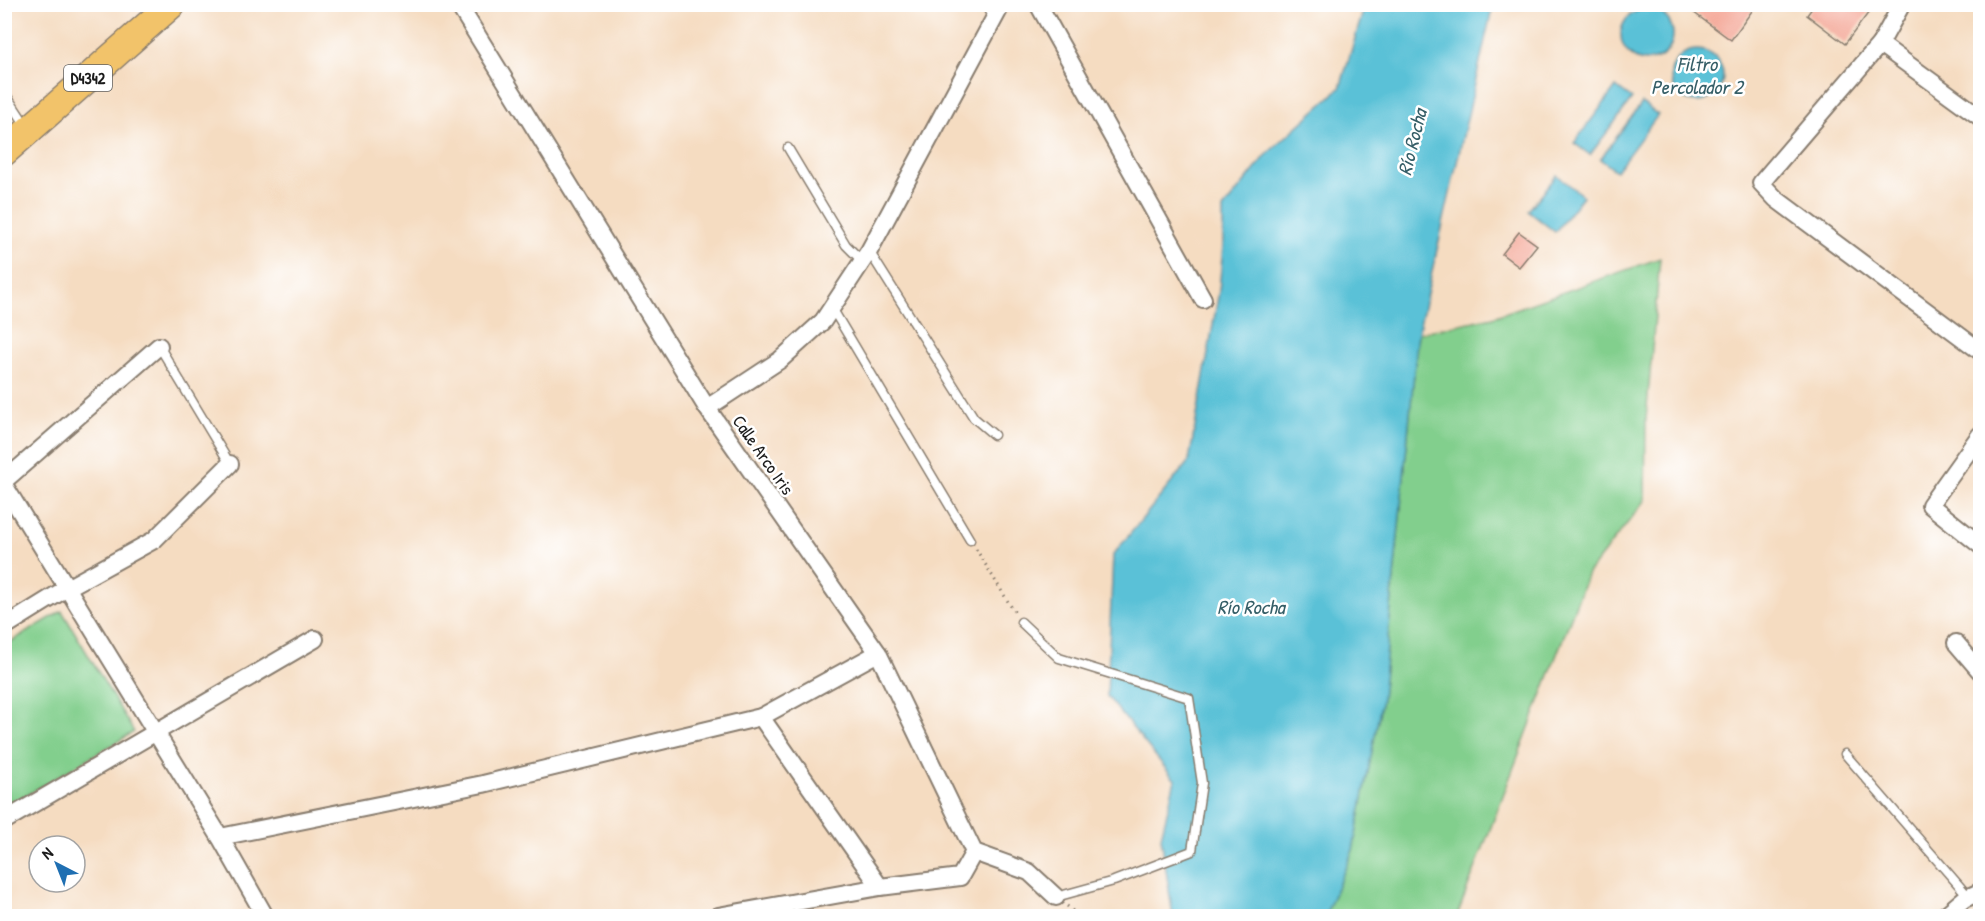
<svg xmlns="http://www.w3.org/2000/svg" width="1985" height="921" font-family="'Patrick Hand',sans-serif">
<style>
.green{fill:#82cf8d;stroke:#4f7654;stroke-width:1.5}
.water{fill:#5ac1d7;stroke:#3b6e7a;stroke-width:1.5}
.building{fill:#f4a695}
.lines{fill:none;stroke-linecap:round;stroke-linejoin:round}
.service-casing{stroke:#887c6e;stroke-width:11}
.minor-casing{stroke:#887c6e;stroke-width:20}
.primary-casing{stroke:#887c6e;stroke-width:30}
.path{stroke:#887c6e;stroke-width:3;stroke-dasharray:1.5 4.5;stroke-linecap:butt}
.service{stroke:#fff;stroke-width:8}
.minor{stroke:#fff;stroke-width:16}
.primary{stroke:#f2c36a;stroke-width:27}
.labels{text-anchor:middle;stroke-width:5;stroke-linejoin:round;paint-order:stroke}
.shield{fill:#fff;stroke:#606060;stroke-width:1.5}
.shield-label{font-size:16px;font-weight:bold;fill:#1c1c1c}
.street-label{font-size:18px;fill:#1c1c1c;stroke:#fff}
.water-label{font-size:20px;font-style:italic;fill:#355e67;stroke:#fff}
</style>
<rect width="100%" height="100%" fill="#fff"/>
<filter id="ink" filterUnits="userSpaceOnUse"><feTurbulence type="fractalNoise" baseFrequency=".0167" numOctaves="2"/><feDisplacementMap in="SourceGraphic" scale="12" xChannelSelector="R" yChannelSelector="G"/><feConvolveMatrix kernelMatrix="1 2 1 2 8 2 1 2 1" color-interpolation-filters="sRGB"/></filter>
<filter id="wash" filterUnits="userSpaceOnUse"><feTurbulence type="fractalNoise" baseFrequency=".008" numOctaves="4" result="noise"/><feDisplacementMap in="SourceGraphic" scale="24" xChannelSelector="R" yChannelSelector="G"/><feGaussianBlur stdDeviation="1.35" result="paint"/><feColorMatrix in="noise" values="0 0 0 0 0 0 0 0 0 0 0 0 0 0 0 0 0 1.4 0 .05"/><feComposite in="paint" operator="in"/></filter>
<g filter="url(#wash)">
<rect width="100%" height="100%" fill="#f5dcc1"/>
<g class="green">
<polygon points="1660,258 1646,419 1645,501 1588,573 1457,916 1325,916 1353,850 1382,699 1418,333 1493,317"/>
<polygon points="62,611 134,732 5,808 5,645"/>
</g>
<g class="water">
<polygon points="1365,5 1493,5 1418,333 1382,699 1353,850 1325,916 1173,916 1161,837 1175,780 1107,696 1113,555 1189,461 1219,291 1223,245 1223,209 1269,152 1340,88"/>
<circle cx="1647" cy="35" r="26"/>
<circle cx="1697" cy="76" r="26"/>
<polygon points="1616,87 1632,99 1590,155 1574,143"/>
<polygon points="1642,103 1658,115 1616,171 1600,159"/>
<polygon points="1557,175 1583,196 1555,232 1528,211"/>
</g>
<g id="blocks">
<g class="building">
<polygon points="1682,4 1757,4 1731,40"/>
<polygon points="1815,4 1875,4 1845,44 1807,15"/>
<polygon points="1519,232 1537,245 1519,267 1502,254"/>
</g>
</g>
</g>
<g filter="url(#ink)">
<use href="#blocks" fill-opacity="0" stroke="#887c6e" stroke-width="1.5"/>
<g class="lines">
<defs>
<g id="service">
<polyline points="985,4 994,20"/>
<polyline points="4,92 27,127"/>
<polyline points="788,148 846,245 862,261"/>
<polyline points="869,251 974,418 994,435"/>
<polyline points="832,308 970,540"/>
<polyline points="159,346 230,464"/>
<polyline points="1021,622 1059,658 1189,698 1202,783 1192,851 1114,881 1056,897"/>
<polyline points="1845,754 1969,897"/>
</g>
<g id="minor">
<polyline points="458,4 707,408 878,653 974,852 1029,872 1056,897"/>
<polyline points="1038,4 1203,299"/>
<polyline points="1902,4 1880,44 1761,183 1776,199 1980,351"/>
<polyline points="1880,44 1980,117"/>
<polyline points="707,408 780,360 823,321 869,251 1002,4"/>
<polyline points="1980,435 1930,505 1980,545"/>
<polyline points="4,481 159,346"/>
<polyline points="4,485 220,837 265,916"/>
<polyline points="4,627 67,588 154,540 230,464"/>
<polyline points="1956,643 1980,671"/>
<polyline points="761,717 880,887"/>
<polyline points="4,821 315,639"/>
<polyline points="220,837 483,784 761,717 878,653"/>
<polyline points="4,916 5,916"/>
<polyline points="718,916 880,887 960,877 974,852"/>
<polyline points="1944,916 1964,899 1980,892"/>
</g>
<polyline id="primary" points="4,152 172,4"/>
</defs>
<use href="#service" class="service-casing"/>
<use href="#minor" class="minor-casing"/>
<use href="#primary" class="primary-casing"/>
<g class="path">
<polyline points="976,549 1015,613"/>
<polyline points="1067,906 1079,916"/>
</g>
<use href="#service" class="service"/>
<use href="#minor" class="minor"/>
<use href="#primary" class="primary"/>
</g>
</g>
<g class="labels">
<rect class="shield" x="64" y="65" width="48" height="26" rx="4.5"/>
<g class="shield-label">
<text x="88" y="84">D4342</text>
</g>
<g class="street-label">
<text transform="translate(763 455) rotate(55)" y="6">Calle Arco Iris</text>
</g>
<g class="water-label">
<text x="1697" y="71">Filtro<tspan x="1697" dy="23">Percolador 2</tspan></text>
<text transform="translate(1412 142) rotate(-76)" y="7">Río Rocha</text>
<text x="1251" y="614">Río Rocha</text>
</g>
</g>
<rect width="1985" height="921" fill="none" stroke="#fff" stroke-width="24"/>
<g transform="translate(57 864) rotate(318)"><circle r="28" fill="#ffffff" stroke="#a4a4a4" stroke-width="1.5"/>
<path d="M0-4.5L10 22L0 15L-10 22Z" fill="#1f6fb2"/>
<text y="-9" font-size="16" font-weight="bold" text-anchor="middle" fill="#1c1c1c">N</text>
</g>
</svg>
